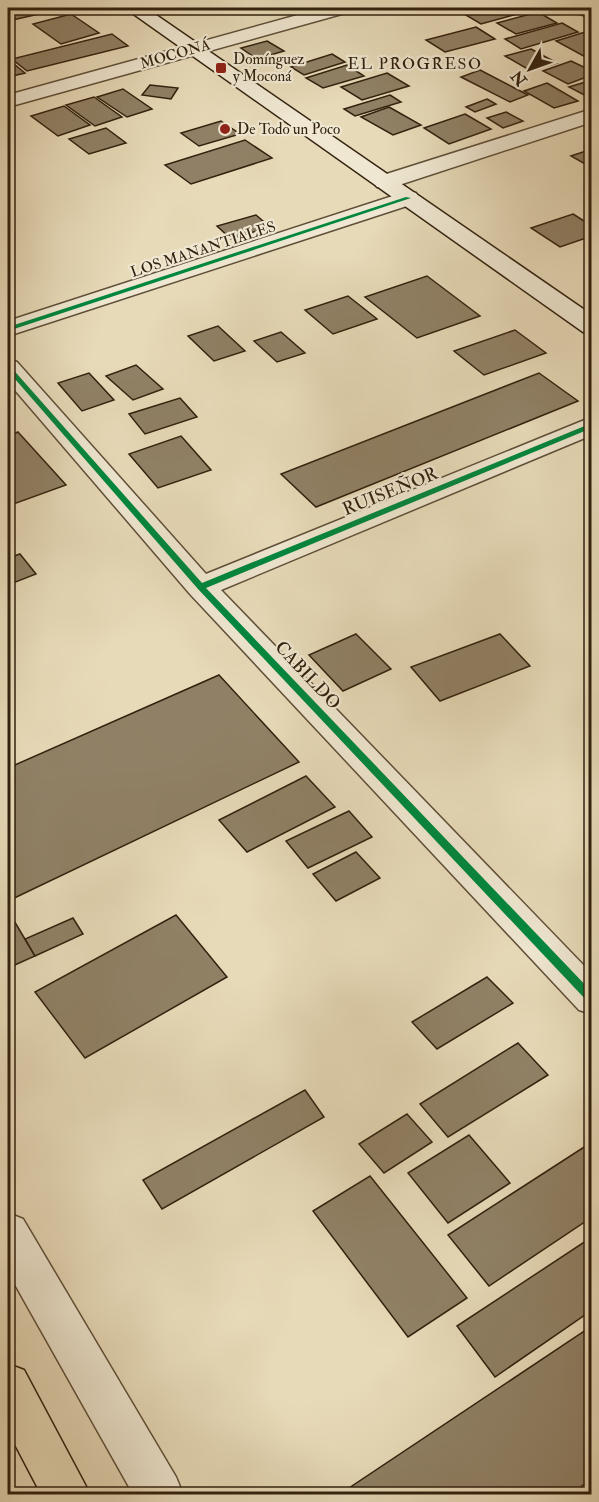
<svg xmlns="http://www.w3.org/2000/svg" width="599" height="1502" font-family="'IM FELL Double Pica',serif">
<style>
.building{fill:#908166;stroke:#32210e;stroke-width:1.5}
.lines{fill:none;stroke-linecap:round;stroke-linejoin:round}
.street-casing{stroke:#5f4f38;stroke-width:3}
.secondary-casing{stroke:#32210e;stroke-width:3}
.highway-casing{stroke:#32210e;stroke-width:3}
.street{fill:#efe7d1;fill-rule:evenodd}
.secondary{fill:#efe7d1;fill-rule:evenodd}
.highway{fill:#e7dab8;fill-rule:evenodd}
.cycleway-casing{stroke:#efe7d1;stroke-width:4}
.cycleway{fill:#00873e;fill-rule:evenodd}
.poi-dot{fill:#8f2418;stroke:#efe7d1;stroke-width:2}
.labels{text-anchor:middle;stroke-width:4.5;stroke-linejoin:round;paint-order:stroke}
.far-street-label{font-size:15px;fill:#32210e;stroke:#efe7d1}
.far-poi-label{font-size:15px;fill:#32210e;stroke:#efe7d1;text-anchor:start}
.far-neighbourhood-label{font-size:16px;letter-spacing:1.5px;fill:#32210e;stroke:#efe7d1}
.street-label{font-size:18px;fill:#32210e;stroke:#efe7d1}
</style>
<rect width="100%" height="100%" fill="#e7dab8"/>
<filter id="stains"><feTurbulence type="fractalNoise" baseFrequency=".00333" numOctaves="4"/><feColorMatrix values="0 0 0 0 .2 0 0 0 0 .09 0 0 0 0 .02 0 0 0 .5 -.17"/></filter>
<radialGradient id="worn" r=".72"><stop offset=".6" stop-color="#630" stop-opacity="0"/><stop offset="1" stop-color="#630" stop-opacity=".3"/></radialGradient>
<g class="building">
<polygon points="8,8 54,8 57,10 8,21"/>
<polygon points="193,8 229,8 203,14"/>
<polygon points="454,8 527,8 532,10 481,24"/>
<polygon points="538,12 557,23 516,34 497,23"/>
<polygon points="71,14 99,33 61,44 33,24"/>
<polygon points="562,23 578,32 521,49 505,39"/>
<polygon points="476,27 495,39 445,52 426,40"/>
<polygon points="585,32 592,36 591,60 556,41"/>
<polygon points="112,34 128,46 27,71 12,59"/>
<polygon points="267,41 284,51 257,59 241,48"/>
<polygon points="531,49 557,63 531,71 505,56"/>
<polygon points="332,54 345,62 304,75 291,67"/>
<polygon points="8,59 25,73 8,77"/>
<polygon points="571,61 592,71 592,75 568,84 543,71"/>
<polygon points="347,65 364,76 323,88 306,78"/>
<polygon points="480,70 528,95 510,102 461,77"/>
<polygon points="387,73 409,86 362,100 341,87"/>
<polygon points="592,80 592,99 569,87"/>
<polygon points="547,83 578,101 554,108 524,91"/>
<polygon points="150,85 178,88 171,99 142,95"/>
<polygon points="123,89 152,109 127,117 97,97"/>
<polygon points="390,95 401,102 355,116 344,109"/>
<polygon points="94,97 122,117 95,126 66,105"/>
<polygon points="487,99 496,104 475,112 466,107"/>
<polygon points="64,106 90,125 58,136 31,116"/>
<polygon points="389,107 421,125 393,135 361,117"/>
<polygon points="506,112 523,121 503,128 487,118"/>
<polygon points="465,114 491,129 449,144 424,128"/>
<polygon points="221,121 240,134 199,146 181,133"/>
<polygon points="106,128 126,143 89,154 69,139"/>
<polygon points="245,140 272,158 191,184 165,165"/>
<polygon points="592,149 592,168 571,156"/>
<polygon points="573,214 592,226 592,236 560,247 531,228"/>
<polygon points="256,215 270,227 231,239 217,226"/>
<polygon points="427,276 480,316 417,338 365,297"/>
<polygon points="348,296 377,319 333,334 305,310"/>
<polygon points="218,326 245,351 214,361 188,336"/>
<polygon points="515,330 546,353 484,375 454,351"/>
<polygon points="281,332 305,353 277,362 254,341"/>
<polygon points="136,365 163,389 133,400 106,376"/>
<polygon points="89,373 114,400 82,411 58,383"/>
<polygon points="539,373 578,401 316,507 281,474"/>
<polygon points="180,398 197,417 145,434 129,414"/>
<polygon points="18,432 66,485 8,506 8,436"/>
<polygon points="181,436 211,470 158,488 129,454"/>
<polygon points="20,554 36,574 8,585 8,558"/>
<polygon points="356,634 391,669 343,691 309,655"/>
<polygon points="500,634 530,666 440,701 411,667"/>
<polygon points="219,675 299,762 8,901 8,768"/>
<polygon points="306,776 335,807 247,852 219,820"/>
<polygon points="349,811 372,837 308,868 286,841"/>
<polygon points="356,852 380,878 336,901 313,874"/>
<polygon points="10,914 35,956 8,968 8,915"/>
<polygon points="176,915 227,977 85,1058 35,992"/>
<polygon points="73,918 83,934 35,956 25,939"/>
<polygon points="487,977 513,1003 437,1049 412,1022"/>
<polygon points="518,1043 548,1075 448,1137 420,1104"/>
<polygon points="305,1090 324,1117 162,1209 143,1180"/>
<polygon points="407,1114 432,1142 384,1173 359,1144"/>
<polygon points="469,1135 510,1183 448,1223 408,1173"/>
<polygon points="592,1142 592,1217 489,1286 448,1235"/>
<polygon points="370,1176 467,1298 408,1337 313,1211"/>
<polygon points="592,1237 592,1310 495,1377 457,1326"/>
<polygon points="592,1326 592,1479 570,1494 340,1494"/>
</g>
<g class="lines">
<defs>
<g id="street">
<polygon points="323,8 351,8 349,12 8,107 8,95"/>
<polygon points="572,8 592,8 592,18 574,12"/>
<polygon points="592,109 592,122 393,187 377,187 374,182 377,177"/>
<polygon points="408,191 416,193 419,198 416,203 8,336 8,321"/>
<polygon points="8,359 17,362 206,574 592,417 592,435 221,590 592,974 592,1014 579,1010 190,594 8,382"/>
<polygon points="8,1213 23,1219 176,1477 183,1494 133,1494 8,1272"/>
</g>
<polygon id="secondary" points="125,8 146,8 592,315 592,334 583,332"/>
<polygon id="highway" points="8,1364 24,1370 90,1494 41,1494 8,1431"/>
</defs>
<use href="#street" class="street-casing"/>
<use href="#secondary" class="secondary-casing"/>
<use href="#highway" class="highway-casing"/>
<use href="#street" class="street"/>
<use href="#secondary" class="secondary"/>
<use href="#highway" class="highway"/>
<defs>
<g id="cycleway">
<polygon points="406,197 411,198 8,331 8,327"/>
<polygon points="8,365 10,366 202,583 592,423 592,428 206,588 592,992 592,1003 588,1002 198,589 8,371"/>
</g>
</defs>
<use href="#cycleway" class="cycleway-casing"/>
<use href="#cycleway" class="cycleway"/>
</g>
<g class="poi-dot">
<rect x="215" y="62" width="12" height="12" rx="3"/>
<circle cx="225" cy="129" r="6"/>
</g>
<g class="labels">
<g class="far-street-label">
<text transform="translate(175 54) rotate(-16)" y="5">MOCONÁ</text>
<text transform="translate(203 249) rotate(-18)" y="5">LOS MANANTIALES</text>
</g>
<g class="far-poi-label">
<text x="233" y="64">Domínguez<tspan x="233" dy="17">y Moconá</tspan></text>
<text x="237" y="134">De Todo un Poco</text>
</g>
<g class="far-neighbourhood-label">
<text x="415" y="69">EL PROGRESO</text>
</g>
<g class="street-label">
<text transform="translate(390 491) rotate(-22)" y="6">RUISEÑOR</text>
<text transform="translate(308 675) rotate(47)" y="6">CABILDO</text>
</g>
</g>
<rect width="599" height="1502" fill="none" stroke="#e7dab8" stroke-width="30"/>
<rect x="9" y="9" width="581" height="1484" fill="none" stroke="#32210e" stroke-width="3"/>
<rect x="15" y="15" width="569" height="1472" fill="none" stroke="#32210e" stroke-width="1.5"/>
<g transform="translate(530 69) rotate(230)" stroke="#efe7d1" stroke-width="4.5" paint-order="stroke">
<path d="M0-4.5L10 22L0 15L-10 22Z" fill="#32210e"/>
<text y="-9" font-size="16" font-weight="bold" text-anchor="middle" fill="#32210e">N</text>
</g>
<rect width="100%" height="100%" filter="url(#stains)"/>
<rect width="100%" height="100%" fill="url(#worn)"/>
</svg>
